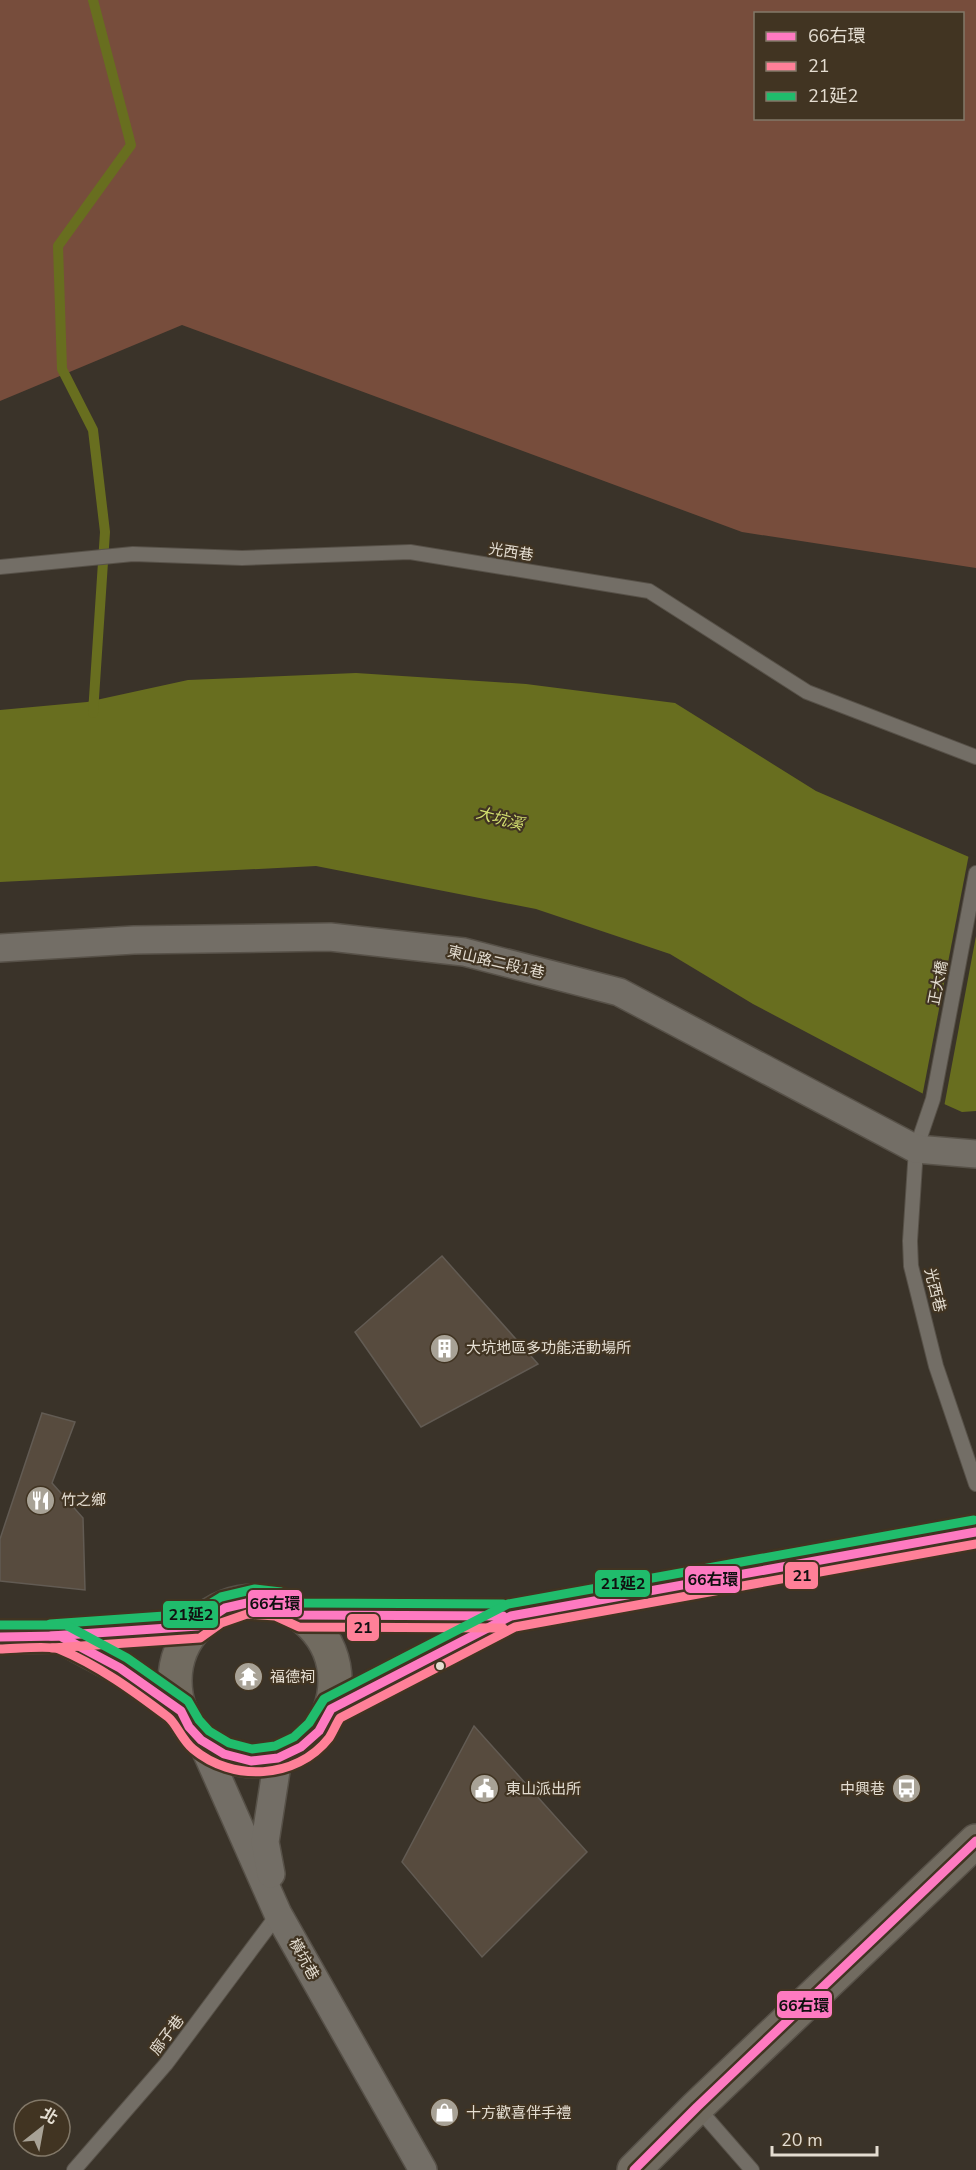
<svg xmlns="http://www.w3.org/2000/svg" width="976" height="2170" font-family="'Nunito Sans','Noto Sans TC',sans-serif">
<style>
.green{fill:#774d3c;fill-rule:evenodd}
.water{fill:#686e1f}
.pier{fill:#3a3329}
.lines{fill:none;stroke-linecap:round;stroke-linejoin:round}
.stream{stroke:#686e1f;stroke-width:10}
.building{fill:#574b3e;stroke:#625b53;stroke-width:1.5}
.lane-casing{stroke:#575148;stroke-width:16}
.street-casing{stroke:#575148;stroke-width:30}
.secondary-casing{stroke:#575148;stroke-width:36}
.lane{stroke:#736e66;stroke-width:14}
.street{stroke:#736e66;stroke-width:27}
.secondary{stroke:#716b60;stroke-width:33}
.bus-1-casing{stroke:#413422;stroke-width:14}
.bus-2-casing{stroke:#413422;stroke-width:14}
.bus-3-casing{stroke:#413422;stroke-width:14}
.bus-1{stroke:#fe7ac1;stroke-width:9}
.bus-2{stroke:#ff8098;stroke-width:9}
.bus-3{stroke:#20bc6c;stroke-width:9}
.bus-dot{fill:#e4ddd1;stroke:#413422;stroke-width:2}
.labels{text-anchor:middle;stroke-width:4.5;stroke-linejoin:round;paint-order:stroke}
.street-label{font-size:15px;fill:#e4ddd1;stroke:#413422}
.poi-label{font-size:15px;fill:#e4ddd1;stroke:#413422;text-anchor:start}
.water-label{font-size:16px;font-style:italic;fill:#d3df70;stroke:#413422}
.line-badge{stroke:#413422;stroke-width:2}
.pale-badge-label{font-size:16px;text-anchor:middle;font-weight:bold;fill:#111}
</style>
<rect width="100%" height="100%" fill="#3a3329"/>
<path class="green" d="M0,0H976V568L742,532L182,325L0,401ZM756,14H962V118H756Z"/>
<polygon class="water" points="356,673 526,684 675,703 816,791 976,860 976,1111 962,1112 933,1099 753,1004 670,954 536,909 316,866 0,882 0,710 87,702 188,680"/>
<polygon class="pier" points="969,854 976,857 976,936 944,1107 922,1097"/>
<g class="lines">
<polyline class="stream" points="93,713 105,532 93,430 62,369 58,246 131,145 93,0"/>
</g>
<g class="building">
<polygon points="442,1256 538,1364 421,1427 355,1332"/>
<polygon points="42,1413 75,1422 52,1483 83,1518 85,1590 0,1581 0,1539"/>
<polygon points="474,1726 587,1852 482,1957 402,1862"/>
</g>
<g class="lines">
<defs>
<g id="lane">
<polyline points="0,567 133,554 242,558 410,552 649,591 807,692 976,757"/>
<polyline points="976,873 933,1099 916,1149 910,1241 911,1266 936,1366 976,1484"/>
<polyline points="697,2107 752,2170"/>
<polyline points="74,2170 166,2064 278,1914"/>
</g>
<g id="street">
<polyline points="0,948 134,940 330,937 464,952 619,992 916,1149 976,1154"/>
<polyline points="201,1740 278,1914 423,2170"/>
<polyline points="271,1874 265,1842 278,1758"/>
</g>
<g id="secondary">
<circle cx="255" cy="1681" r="80"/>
<polyline points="300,1615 511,1616 976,1532"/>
<polyline points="60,1636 120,1668 181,1711"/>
<polyline points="0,1637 60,1636 198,1626"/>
<polyline points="331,1709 508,1617"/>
<polyline points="634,2170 697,2107 976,1841"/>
</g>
</defs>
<use href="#lane" class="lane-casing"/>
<use href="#street" class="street-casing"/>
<use href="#secondary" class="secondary-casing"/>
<use href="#lane" class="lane"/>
<use href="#street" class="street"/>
<use href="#secondary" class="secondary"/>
<defs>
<g id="bus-1">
<polyline points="51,1636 198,1626 225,1608 256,1601 278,1604 300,1615 503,1616"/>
<polyline points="0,1637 60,1636 120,1668 181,1711 189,1727 201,1740 224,1754 251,1761 278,1758 301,1747 319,1731 331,1709 511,1616 976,1532"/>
<polyline points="634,2170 697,2107 976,1841"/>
</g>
<g id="bus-2">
<polyline points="52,1648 200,1638 221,1623 247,1614 275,1616 299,1627 503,1628"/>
<path d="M0,1649C13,1649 49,1645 59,1649C98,1665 135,1692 168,1717C176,1723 182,1740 193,1749C232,1782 296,1780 329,1738C333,1732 336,1724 340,1718L515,1627L976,1544"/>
</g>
<g id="bus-3">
<polyline points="50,1624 193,1614 221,1597 255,1589 281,1592 303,1603 503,1604"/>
<polyline points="0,1625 66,1625 127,1658 188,1701 199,1720 209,1731 229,1743 252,1749 275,1746 294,1737 309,1723 324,1699 508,1604 974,1520"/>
</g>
</defs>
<use href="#bus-1" class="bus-1-casing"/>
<use href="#bus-2" class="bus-2-casing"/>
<use href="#bus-3" class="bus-3-casing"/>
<use href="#bus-1" class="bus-1"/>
<use href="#bus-2" class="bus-2"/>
<use href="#bus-3" class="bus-3"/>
</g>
<defs>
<symbol id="building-disc" viewBox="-11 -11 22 22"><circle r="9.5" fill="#a8a296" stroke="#413422"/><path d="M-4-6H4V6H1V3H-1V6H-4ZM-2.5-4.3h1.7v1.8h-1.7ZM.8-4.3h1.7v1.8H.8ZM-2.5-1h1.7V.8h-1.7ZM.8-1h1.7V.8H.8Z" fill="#fff"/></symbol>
<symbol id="restaurant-disc" viewBox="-11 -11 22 22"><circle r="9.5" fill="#a8a296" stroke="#413422"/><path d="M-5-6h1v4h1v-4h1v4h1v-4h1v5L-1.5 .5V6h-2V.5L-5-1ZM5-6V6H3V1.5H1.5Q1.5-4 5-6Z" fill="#fff"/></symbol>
<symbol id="temple-disc" viewBox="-11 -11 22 22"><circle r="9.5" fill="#a8a296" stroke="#413422"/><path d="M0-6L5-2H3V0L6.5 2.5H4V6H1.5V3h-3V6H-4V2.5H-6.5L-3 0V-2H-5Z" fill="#fff"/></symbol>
<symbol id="civic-disc" viewBox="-11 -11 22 22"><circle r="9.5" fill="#a8a296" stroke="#413422"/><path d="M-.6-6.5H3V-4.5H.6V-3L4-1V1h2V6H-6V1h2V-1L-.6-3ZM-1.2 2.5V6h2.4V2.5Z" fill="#fff"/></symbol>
<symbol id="bus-disc" viewBox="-11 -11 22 22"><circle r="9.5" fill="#a8a296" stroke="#413422"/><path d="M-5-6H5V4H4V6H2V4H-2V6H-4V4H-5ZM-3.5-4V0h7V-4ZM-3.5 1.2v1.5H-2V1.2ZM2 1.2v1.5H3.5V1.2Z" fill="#fff"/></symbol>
<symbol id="shop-disc" viewBox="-11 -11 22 22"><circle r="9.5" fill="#a8a296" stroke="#413422"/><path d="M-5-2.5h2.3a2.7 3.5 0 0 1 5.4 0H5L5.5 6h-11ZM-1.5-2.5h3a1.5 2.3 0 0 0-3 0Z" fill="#fff"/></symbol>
</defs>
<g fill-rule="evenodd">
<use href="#building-disc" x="428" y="1332" width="33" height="33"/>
<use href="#restaurant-disc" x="24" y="1484" width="33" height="33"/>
<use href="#temple-disc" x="232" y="1660" width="33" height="33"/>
<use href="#civic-disc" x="468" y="1772" width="33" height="33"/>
<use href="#bus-disc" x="890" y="1772" width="33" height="33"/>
<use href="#shop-disc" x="428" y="2096" width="33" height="33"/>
</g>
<circle class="bus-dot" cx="440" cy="1666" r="5"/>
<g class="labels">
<g class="street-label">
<text transform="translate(511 552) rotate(9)" y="5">光西巷</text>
<text transform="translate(496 962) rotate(13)" y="5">東山路二段1巷</text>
<text transform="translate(938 983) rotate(-79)" y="5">正大橋</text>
<text transform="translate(935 1290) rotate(76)" y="5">光西巷</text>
<text transform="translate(304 1959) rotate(61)" y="5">橫坑巷</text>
<text transform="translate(167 2035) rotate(-53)" y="5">廍子巷</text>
</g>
<g class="poi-label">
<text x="466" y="1353">大坑地區多功能活動場所</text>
<text x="61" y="1505">竹之鄉</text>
<text x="270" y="1682">福德祠</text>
<text x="506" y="1794">東山派出所</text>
<text x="885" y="1794" text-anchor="end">中興巷</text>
<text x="466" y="2118">十方歡喜伴手禮</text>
</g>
<g class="water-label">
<text transform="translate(500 818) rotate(15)" y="6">大坑溪</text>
</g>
</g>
<g class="line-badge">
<rect x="784" y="1561" width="35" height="29" rx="6" fill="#ff8098"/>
<rect x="684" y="1565" width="57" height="29" rx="6" fill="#fe7ac1"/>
<rect x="594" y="1569" width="57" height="29" rx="6" fill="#20bc6c"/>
<rect x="247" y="1589" width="56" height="29" rx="6" fill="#fe7ac1"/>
<rect x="162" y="1600" width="57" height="29" rx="6" fill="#20bc6c"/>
<rect x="346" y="1613" width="34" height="29" rx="6" fill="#ff8098"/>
<rect x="776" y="1990" width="57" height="29" rx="6" fill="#fe7ac1"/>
</g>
<g class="pale-badge-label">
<text x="802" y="1581">21</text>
<text x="713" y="1585">66右環</text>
<text x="623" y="1589">21延2</text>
<text x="275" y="1609">66右環</text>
<text x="191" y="1620">21延2</text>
<text x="363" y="1633">21</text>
<text x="804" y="2011">66右環</text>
</g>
<rect x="754" y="12" width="210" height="108" fill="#413422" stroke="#827868" stroke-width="1.5"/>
<rect x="766" y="32" width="30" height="9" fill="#fe7ac1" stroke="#827868" stroke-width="1.5"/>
<text x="808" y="42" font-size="18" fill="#e4ddd1">66右環</text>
<rect x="766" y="62" width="30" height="9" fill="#ff8098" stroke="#827868" stroke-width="1.5"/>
<text x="808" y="72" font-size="18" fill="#e4ddd1">21</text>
<rect x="766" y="92" width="30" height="9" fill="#20bc6c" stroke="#827868" stroke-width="1.5"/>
<text x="808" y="102" font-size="18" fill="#e4ddd1">21延2</text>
<g transform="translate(42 2128) rotate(31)"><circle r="28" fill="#413422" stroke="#827868" stroke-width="1.5"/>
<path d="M0-4.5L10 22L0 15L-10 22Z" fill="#a8a296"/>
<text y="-9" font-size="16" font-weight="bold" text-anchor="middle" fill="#e4ddd1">北</text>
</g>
<path d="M772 2146v9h105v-9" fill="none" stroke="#e4ddd1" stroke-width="3"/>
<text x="781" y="2146" font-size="18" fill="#e4ddd1" stroke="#413422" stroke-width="4.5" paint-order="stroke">20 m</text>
</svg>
